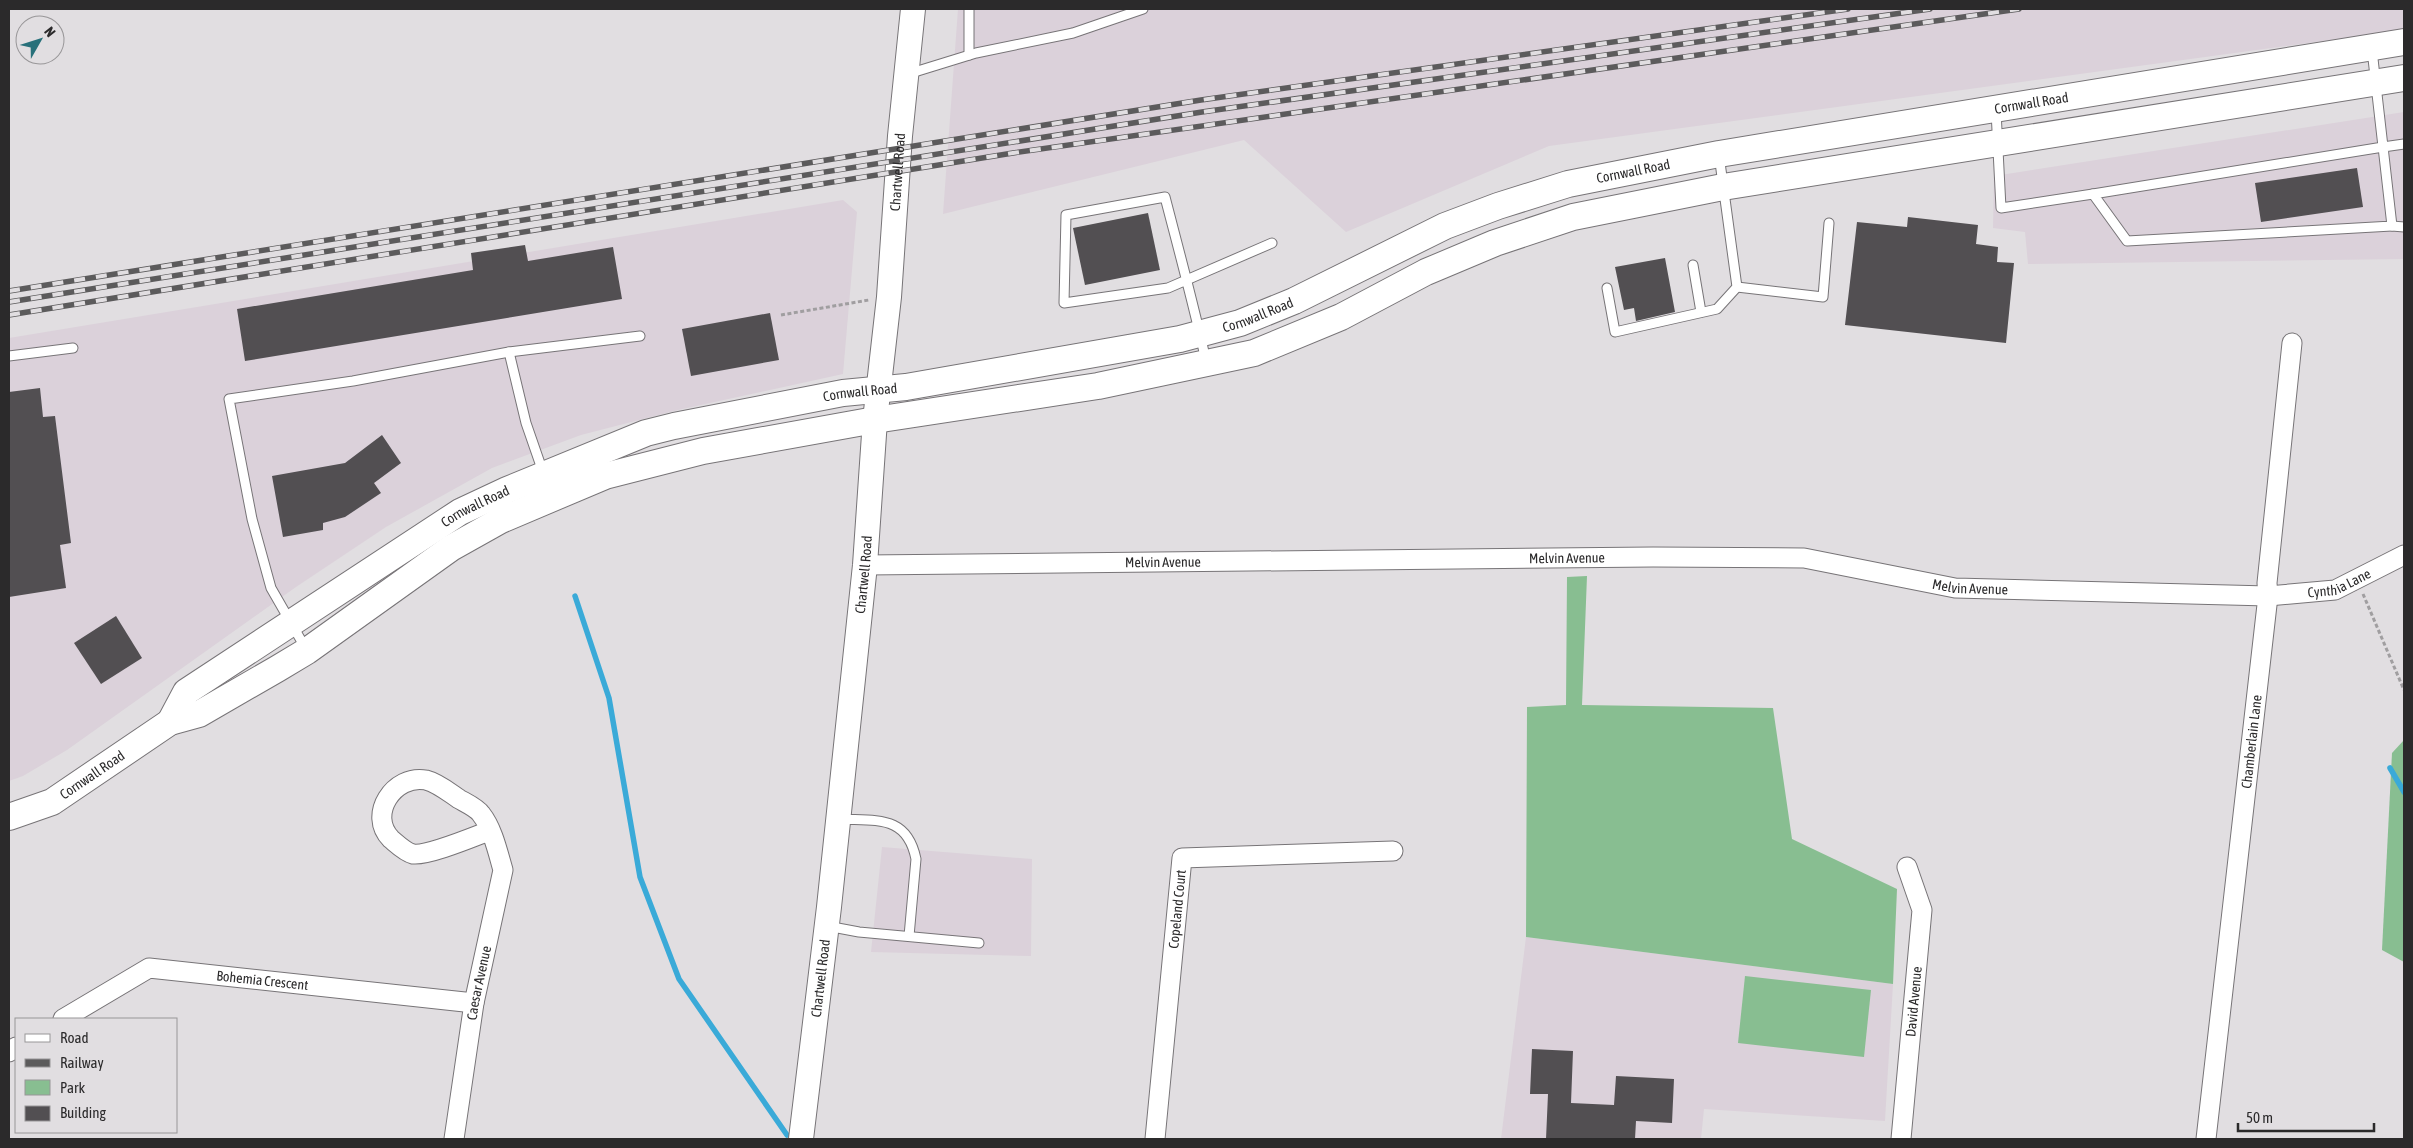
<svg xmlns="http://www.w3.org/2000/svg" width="2413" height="1148" font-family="'Asap Condensed',sans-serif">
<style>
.built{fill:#dbd1da}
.green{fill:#88be91}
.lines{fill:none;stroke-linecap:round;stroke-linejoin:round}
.stream{stroke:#3aaad8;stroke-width:5.5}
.building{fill:#524f52}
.service-casing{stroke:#777477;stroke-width:11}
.minor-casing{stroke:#777477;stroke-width:21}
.tertiary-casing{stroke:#777477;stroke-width:26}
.secondary-casing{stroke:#777477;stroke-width:28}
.path{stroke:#a09ea0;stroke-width:3;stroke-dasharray:4 2.5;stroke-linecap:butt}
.service{stroke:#fff;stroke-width:9}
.minor{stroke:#fff;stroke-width:19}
.tertiary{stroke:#fff;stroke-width:24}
.secondary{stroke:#fff;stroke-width:26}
.rail-casing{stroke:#5c5b5c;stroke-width:5.5}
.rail{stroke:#e1dee1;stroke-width:4;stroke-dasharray:11;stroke-linecap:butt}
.labels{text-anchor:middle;stroke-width:5;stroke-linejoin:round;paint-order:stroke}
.street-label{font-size:14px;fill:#2b2a2b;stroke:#e1dee1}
</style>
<rect width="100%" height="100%" fill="#e1dee1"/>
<g class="built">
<polygon points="958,9 2404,9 2404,30 1549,146 1346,232 1244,140 943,214"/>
<polygon points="2404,112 2404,259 2028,264 2025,232 1993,228 1994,176"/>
<polygon points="843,200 857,212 843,374 678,410 581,435 492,468 386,527 296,587 67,750 23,776 9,781 9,338"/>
<polygon points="882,847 1032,859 1031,956 871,952"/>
<polygon points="1526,937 1893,984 1885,1121 1704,1109 1701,1139 1501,1139"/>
</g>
<g class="green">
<polygon points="1587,576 1582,705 1773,708 1792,839 1897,889 1893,984 1526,937 1527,707 1566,705 1567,577"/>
<polygon points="2404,740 2404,962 2382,950 2392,753"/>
<polygon points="1745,976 1871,990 1864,1057 1738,1043"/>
</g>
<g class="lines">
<g class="stream">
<polyline points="575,596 609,698 640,877 679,979 787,1135"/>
<polyline points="2390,768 2404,792"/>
</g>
</g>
<g class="building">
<polygon points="2357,168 2363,207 2261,222 2255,183"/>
<polygon points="1148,213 1160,270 1085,285 1073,228"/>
<polygon points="1908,217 1978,225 1976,244 1998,247 1997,262 2014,263 2006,343 1845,325 1857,222 1907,227"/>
<polygon points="525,245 528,261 613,247 622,299 245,361 237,309 473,270 471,253"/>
<polygon points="1665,258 1675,312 1636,321 1634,308 1624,310 1615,267"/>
<polygon points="770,313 779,360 691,376 682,329"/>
<polygon points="40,388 43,417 55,416 71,543 60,545 66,588 9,597 9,392"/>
<polygon points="382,435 401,463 374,483 381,493 345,517 323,523 323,530 283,537 272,476 345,463"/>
<polygon points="116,616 142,658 101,684 74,643"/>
<polygon points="1532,1049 1573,1051 1571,1103 1614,1105 1616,1076 1674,1079 1672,1123 1636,1121 1635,1139 1546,1139 1548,1094 1530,1094"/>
</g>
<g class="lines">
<defs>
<g id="service">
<polyline points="969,9 969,55"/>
<polyline points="2372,50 2392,226 2127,241 2093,194 2383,147 2404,144"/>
<polyline points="908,74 976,53 1073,33 1143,9"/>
<polyline points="1996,111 2001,208 2093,194"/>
<polyline points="2392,226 2404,227"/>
<polyline points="1693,265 1701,312"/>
<polyline points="1737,287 1823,297 1829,223"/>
<polyline points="1607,288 1615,332 1717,309 1737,287 1719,155"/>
<polyline points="509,352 526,423 543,472"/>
<polyline points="9,356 73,348"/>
<path d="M1206,361C1194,306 1179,251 1165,197L1066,215L1064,303L1168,288L1272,243"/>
<polyline points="306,649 271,588 252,519 229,399 353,381 509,352 640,336"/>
<path d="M840,819C877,821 907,815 916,859L909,936"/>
<polyline points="827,926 859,932 979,943"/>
</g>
<g id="minor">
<path id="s1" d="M865,565L1653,557L1804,558L1955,588L2268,596L2335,590L2404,555"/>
<path id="s2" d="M63,1019L149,968L474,1003"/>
<polyline points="9,1052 16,1047"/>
<path id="s3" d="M454,1139L474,1003L503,870C498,853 493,829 481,814C477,808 466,803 459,799C450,793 438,783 426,780C394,774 367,815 391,839C397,844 405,852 413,854C428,856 473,837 489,831"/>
<path id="s4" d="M1155,1139L1182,858L1393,851"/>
<path id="s5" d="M1901,1139L1922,910L1907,867"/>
<path id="s6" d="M2206,1139L2268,596L2267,583L2292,343"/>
</g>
<g id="tertiary">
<path id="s7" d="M801,1139L829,907L865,565L875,420L889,297L900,136L913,9"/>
</g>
<g id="secondary">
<path id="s8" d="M170,722L186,692L460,512L507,490L646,433L674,426L843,393L906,387L1180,339L1240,323L1294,301L1445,226L1498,206L1568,184L1719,154L2404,42"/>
<path id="s9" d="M9,817L52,802L170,722L199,714L277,669L307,651L451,548L501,520L605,476L703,451L875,420L1098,386L1254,353L1341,317L1426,272L1495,243L1573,217L1723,187L2404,78"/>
</g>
</defs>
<use href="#service" class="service-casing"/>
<use href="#minor" class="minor-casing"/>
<use href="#tertiary" class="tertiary-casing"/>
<use href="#secondary" class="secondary-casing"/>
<g class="path">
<polyline points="781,315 869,300"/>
<polyline points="2363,594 2404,690"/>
</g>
<use href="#service" class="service"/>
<use href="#minor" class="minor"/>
<use href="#tertiary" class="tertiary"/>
<use href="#secondary" class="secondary"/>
<defs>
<g id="rail">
<polyline points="9,291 1201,100 1848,9"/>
<polyline points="9,302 1202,112 1930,9"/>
<polyline points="9,315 1013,153 2019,9"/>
</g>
</defs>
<use href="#rail" class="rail-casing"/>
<use href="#rail" class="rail"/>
</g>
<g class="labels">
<g class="street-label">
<text dy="5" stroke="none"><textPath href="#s8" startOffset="1996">Cornwall Road</textPath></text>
<text dy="5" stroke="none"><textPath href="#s7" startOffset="972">Chartwell Road</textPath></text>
<text dy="5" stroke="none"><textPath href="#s8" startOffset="1592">Cornwall Road</textPath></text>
<text dy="5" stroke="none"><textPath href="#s8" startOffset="1188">Cornwall Road</textPath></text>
<text dy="5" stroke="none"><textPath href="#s8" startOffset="782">Cornwall Road</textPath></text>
<text dy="5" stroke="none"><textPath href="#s8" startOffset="378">Cornwall Road</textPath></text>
<text dy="5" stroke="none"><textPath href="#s1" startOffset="702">Melvin Avenue</textPath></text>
<text dy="5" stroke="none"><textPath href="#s1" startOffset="298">Melvin Avenue</textPath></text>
<text dy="5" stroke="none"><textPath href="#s7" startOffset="568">Chartwell Road</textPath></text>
<text dy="5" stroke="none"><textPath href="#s1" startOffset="1479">Cynthia Lane</textPath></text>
<text dy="5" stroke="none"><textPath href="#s1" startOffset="1108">Melvin Avenue</textPath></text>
<text dy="5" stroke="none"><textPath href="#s6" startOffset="400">Chamberlain Lane</textPath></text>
<text dy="5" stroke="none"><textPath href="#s9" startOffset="94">Cornwall Road</textPath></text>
<text dy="5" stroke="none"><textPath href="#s4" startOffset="231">Copeland Court</textPath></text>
<text dy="5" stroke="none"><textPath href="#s7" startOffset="162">Chartwell Road</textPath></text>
<text dy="5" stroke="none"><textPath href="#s2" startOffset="214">Bohemia Crescent</textPath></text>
<text dy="5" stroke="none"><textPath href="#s3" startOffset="158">Caesar Avenue</textPath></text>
<text dy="5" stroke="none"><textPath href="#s5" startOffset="138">David Avenue</textPath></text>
</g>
</g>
<rect width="2413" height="1148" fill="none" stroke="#2b2a2b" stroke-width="20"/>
<rect x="15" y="1018" width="162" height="115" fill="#e1dee1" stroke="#989698"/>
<rect x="25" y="1034" width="25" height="8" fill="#ffffff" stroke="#989698"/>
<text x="60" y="1043" font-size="15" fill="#2b2a2b">Road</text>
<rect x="25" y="1059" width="25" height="8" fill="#5c5b5c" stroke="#989698"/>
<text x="60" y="1068" font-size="15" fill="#2b2a2b">Railway</text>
<rect x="25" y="1080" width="25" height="15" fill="#88be91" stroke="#989698"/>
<text x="60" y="1093" font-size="15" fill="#2b2a2b">Park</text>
<rect x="25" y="1106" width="25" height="15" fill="#524f52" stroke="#989698"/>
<text x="60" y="1118" font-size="15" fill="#2b2a2b">Building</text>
<g transform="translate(40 40) rotate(51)"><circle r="24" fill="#e1dee1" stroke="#989698"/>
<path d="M0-4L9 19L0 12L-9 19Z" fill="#27707a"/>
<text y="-8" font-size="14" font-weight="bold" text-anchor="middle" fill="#2b2a2b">N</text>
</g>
<path d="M2238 1123v8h136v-8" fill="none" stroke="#2b2a2b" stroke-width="2.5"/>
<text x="2246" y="1123" font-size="15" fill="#2b2a2b" stroke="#e1dee1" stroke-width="4" paint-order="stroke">50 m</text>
</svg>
